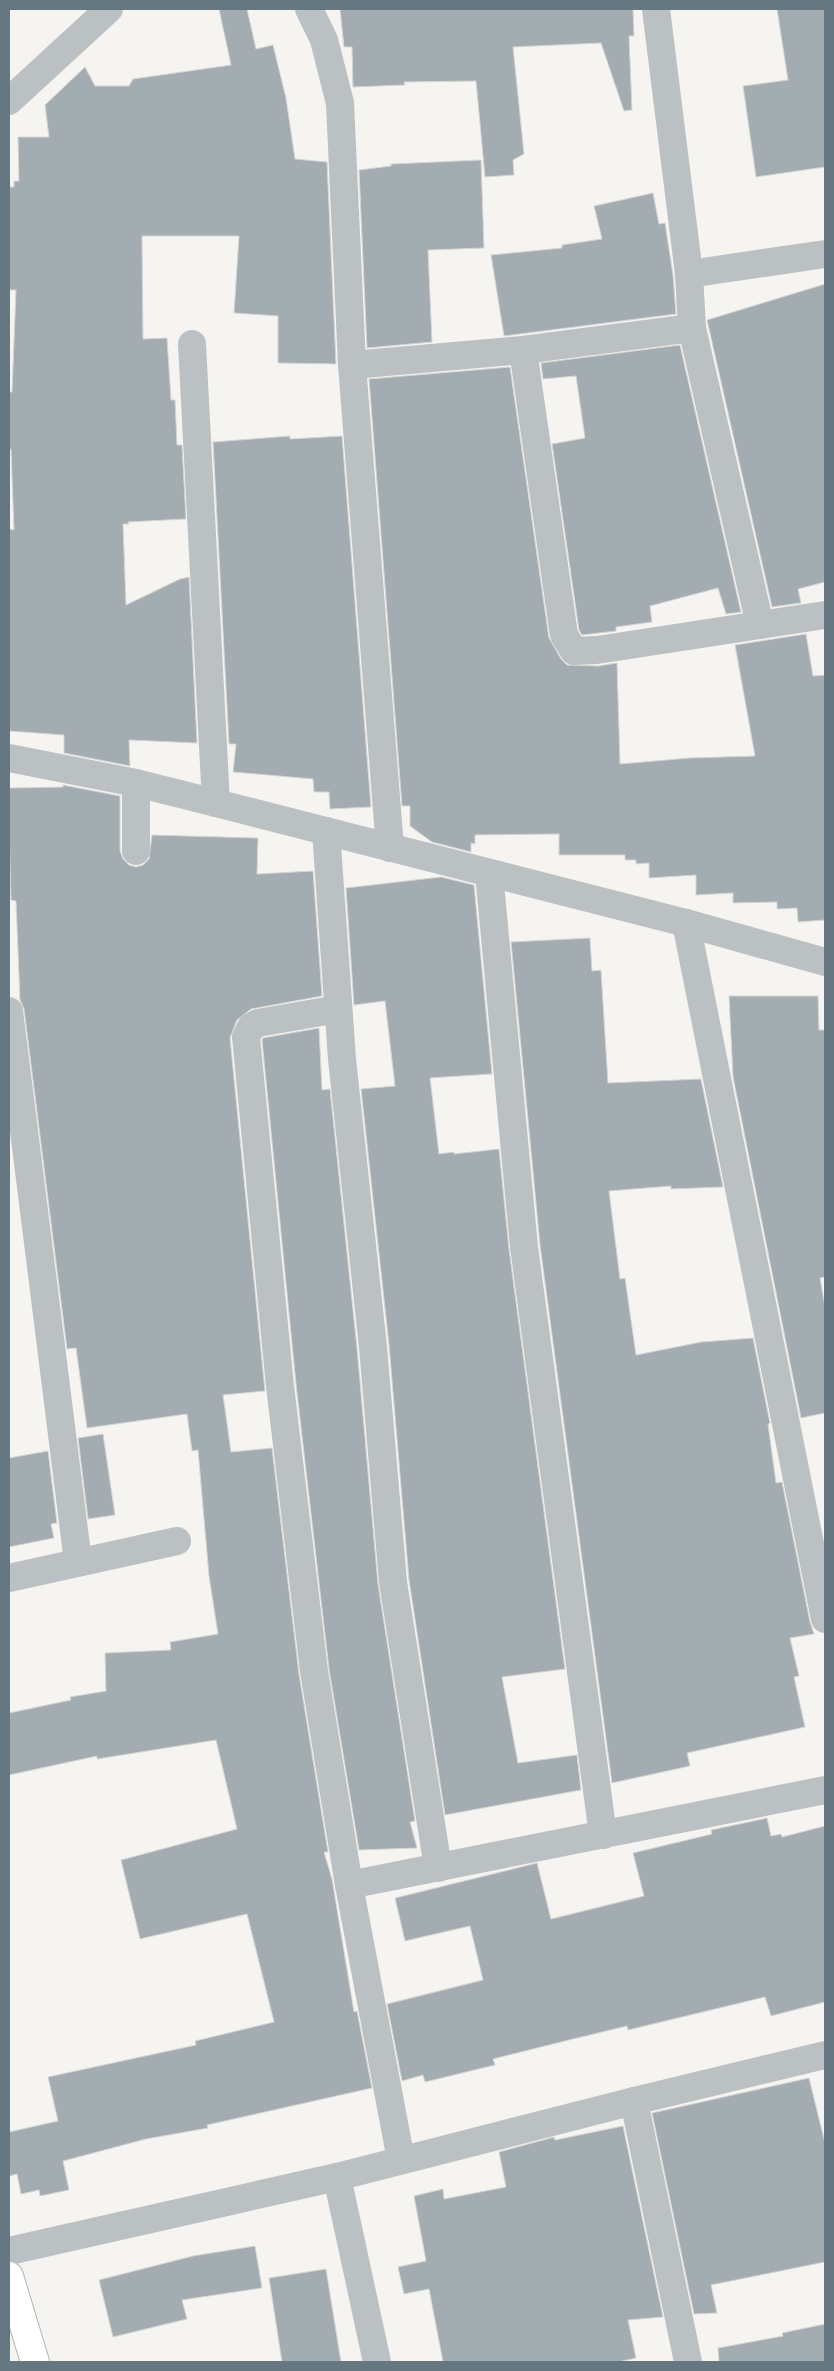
<svg xmlns="http://www.w3.org/2000/svg" width="834" height="2371" font-family="'Titillium Web',sans-serif">
<style>
.building{fill:#a3adb1;stroke:#d6d6d4}
.lines{fill:none;stroke-linecap:round;stroke-linejoin:round}
.secondary-casing{stroke:#aeb5b8;stroke-width:30}
.street{stroke:#bbc1c3;stroke-width:28}
.secondary{stroke:#fff;stroke-width:28}
</style>
<rect width="100%" height="100%" fill="#f5f4f1"/>
<g class="building">
<polygon points="219,9 247,9 256,49 273,45 286,98 295,159 327,162 336,364 278,363 278,316 234,313 239,236 142,236 143,339 167,338 171,400 175,400 177,445 182,445 186,519 128,522 129,524 123,524 126,605 180,579 189,577 197,743 129,740 130,766 64,753 64,735 9,731 9,529 14,530 11,449 9,450 9,392 12,392 16,290 9,290 9,187 14,187 14,181 19,181 18,137 49,137 45,105 85,67 95,86 129,86 133,79 231,65"/>
<polygon points="340,9 633,9 634,36 629,36 632,110 624,111 601,43 513,47 524,154 513,160 514,175 485,177 476,81 404,82 405,85 353,87 352,47 344,47"/>
<polygon points="777,9 825,9 825,167 756,177 743,86 788,80"/>
<polygon points="481,160 484,248 428,250 432,342 367,348 359,170 391,166 391,164"/>
<polygon points="653,193 659,224 665,223 673,275 676,314 504,336 491,255 562,248 562,245 602,239 594,206"/>
<polygon points="825,284 825,582 798,589 801,603 772,607 707,320"/>
<polygon points="680,345 741,612 726,614 718,588 650,606 652,622 616,627 616,631 582,635 579,630 552,444 585,438 576,376 543,379 541,363"/>
<polygon points="510,367 549,638 561,659 567,665 598,666 617,663 620,764 689,758 755,756 735,645 806,634 813,676 825,675 825,920 798,922 797,908 777,909 777,902 733,903 733,893 696,895 696,875 649,878 649,863 636,864 636,860 625,860 625,855 559,855 559,834 475,835 475,844 471,843 471,852 432,842 410,826 410,806 402,806 369,379"/>
<polygon points="290,436 290,439 342,436 371,807 330,809 329,792 314,792 313,779 233,772 236,744 229,744 213,442"/>
<polygon points="63,785 120,796 120,851 123,859 129,865 136,867 143,865 149,859 152,835 258,838 257,874 313,871 322,996 251,1009 237,1020 230,1038 265,1391 223,1395 231,1452 272,1448 299,1674 328,1852 324,1852 332,1879 354,2012 357,2011 372,2088 207,2125 208,2128 146,2139 63,2161 69,2190 40,2196 39,2190 21,2194 17,2174 9,2176 9,2132 58,2121 48,2077 196,2045 195,2041 274,2022 247,1914 140,1939 121,1860 237,1829 216,1740 97,1759 97,1756 9,1775 9,1713 71,1700 70,1697 106,1691 105,1653 171,1650 170,1642 218,1634 209,1576 198,1450 192,1451 187,1414 87,1428 76,1348 67,1349 24,1009 20,1000 16,901 11,900 9,828 9,788 63,787"/>
<polygon points="441,877 474,885 492,1074 430,1078 439,1154 454,1152 454,1154 499,1149 509,1249 565,1669 502,1677 518,1763 577,1755 581,1790 445,1815 409,1580 389,1345 361,1089 395,1086 385,1001 354,1005 346,888"/>
<polygon points="590,938 592,971 601,970 608,1083 701,1079 723,1187 671,1189 671,1186 609,1191 620,1279 625,1278 636,1355 701,1342 753,1338 770,1423 768,1424 776,1483 782,1482 810,1622 814,1634 790,1638 799,1676 794,1677 805,1727 687,1753 690,1766 612,1783 540,1245 511,942"/>
<polygon points="729,996 818,996 819,1030 825,1030 825,1277 820,1278 825,1307 825,1413 801,1418 733,1077"/>
<polygon points="319,1028 322,1090 330,1089 357,1348 378,1584 415,1821 410,1822 417,1848 359,1850 329,1669 296,1384 262,1040 263,1038"/>
<polygon points="103,1434 115,1515 88,1519 78,1438"/>
<polygon points="48,1451 57,1523 51,1524 54,1538 9,1547 9,1458"/>
<polygon points="767,1818 771,1836 781,1834 782,1837 825,1826 825,2002 771,2016 765,1997 628,2030 627,2026 569,2040 493,2059 495,2065 425,2082 423,2075 402,2081 387,2004 483,1980 470,1926 405,1941 395,1898 537,1863 551,1919 644,1896 633,1853 712,1834 711,1830"/>
<polygon points="809,2078 825,2143 825,2262 711,2285 717,2313 694,2314 652,2113"/>
<polygon points="623,2126 663,2317 628,2320 636,2358 618,2362 443,2362 429,2289 404,2294 398,2267 426,2261 414,2196 443,2189 444,2199 506,2187 499,2152 554,2137 555,2140"/>
<polygon points="255,2246 262,2288 182,2300 187,2319 113,2337 99,2280 193,2256"/>
<polygon points="326,2269 341,2362 282,2362 269,2278"/>
<polygon points="825,2324 825,2362 719,2362 718,2348 783,2336 782,2333"/>
</g>
<g class="lines">
<defs>
<polyline id="secondary" points="9,2276 35,2362"/>
</defs>
<use href="#secondary" class="secondary-casing"/>
<g class="street">
<polyline points="309,9 324,40 340,103 352,365 390,848"/>
<polyline points="656,9 689,274 692,328 760,625"/>
<polyline points="9,101 109,9"/>
<polyline points="689,274 825,254"/>
<polyline points="192,344 216,803"/>
<polyline points="523,350 564,635 574,651 597,650 825,615"/>
<polyline points="352,365 523,350 692,328"/>
<polyline points="9,758 136,783 216,803 686,923 825,962"/>
<polyline points="136,783 136,851"/>
<polyline points="326,831 342,1059 373,1347 393,1582 438,1868"/>
<polyline points="489,873 524,1247 603,1835"/>
<polyline points="686,923 825,1619"/>
<polyline points="338,1009 258,1023 251,1027 246,1037 280,1386 314,1671 349,1885 401,2160"/>
<polyline points="9,1011 78,1562"/>
<polyline points="9,1578 177,1541"/>
<polyline points="349,1885 825,1790"/>
<polyline points="634,2101 688,2362"/>
<polyline points="337,2177 377,2362"/>
<polyline points="9,2251 337,2177 634,2101 825,2055"/>
</g>
<use href="#secondary" class="secondary"/>
</g>
<rect width="834" height="2371" fill="none" stroke="#657881" stroke-width="20"/>
</svg>
